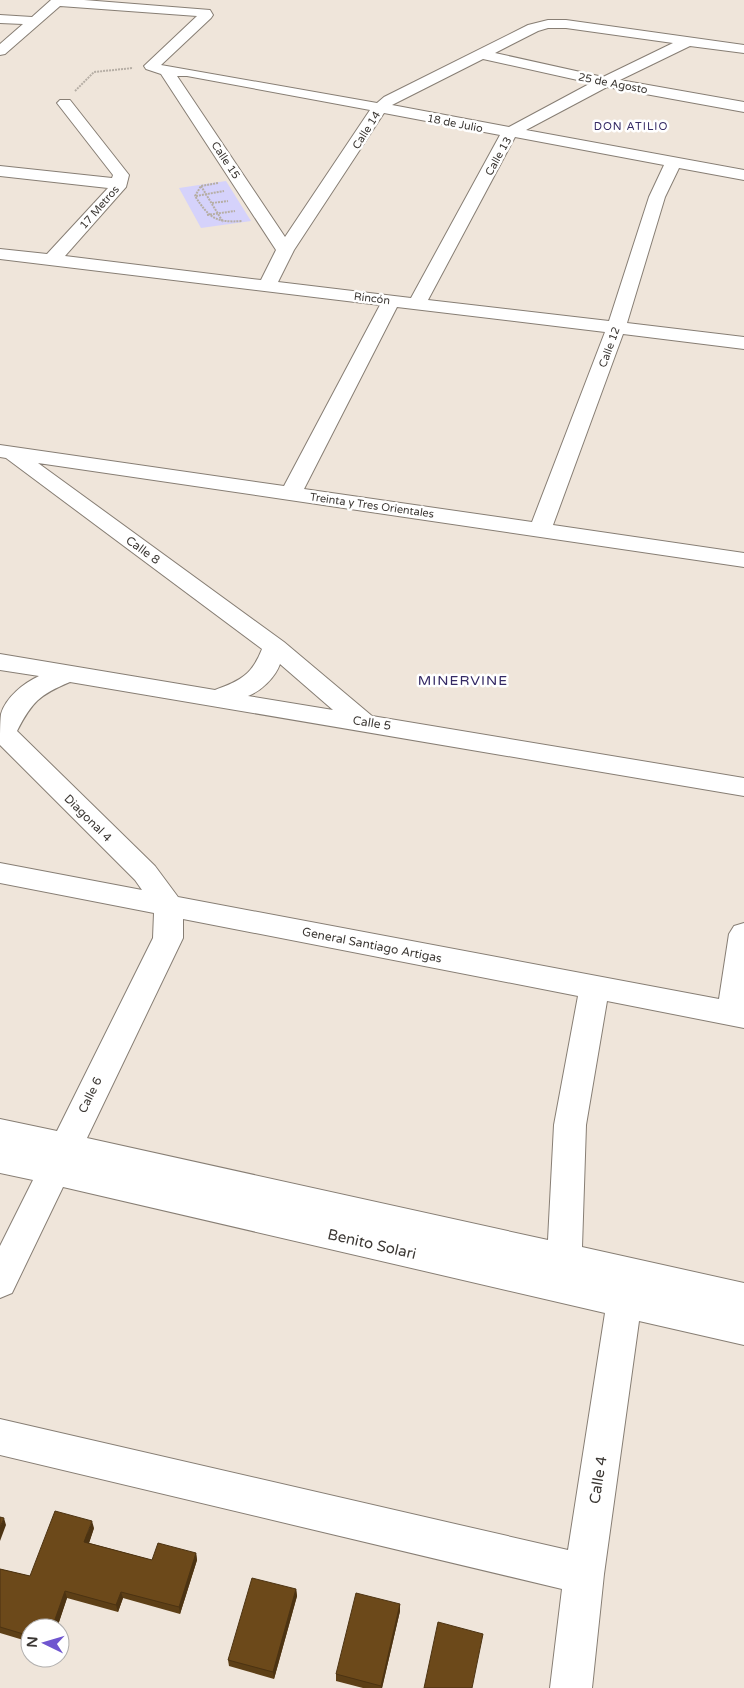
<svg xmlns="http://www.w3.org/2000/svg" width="744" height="1688" font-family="'Varela Round',sans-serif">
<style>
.green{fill:#d5d2fb}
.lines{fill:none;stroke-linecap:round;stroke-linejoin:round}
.minor-casing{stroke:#877e74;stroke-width:2}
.path{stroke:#b6aea5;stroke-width:2;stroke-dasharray:2 1;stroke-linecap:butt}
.minor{fill:#fff;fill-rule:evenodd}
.wall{fill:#5d3f16}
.shaded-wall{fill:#4c3312}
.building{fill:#6c491a;stroke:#4c3312}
.labels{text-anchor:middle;stroke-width:5;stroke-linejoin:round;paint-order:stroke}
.far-street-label{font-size:11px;fill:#3c3834;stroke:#fff}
.far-neighbourhood-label{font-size:11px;letter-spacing:1px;fill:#342964;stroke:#fff}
.street-label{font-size:12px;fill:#3c3834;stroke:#fff}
.neighbourhood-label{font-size:14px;letter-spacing:1px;fill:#342964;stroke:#fff}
.near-street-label{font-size:15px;fill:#3c3834;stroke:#fff}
</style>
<rect width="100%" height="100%" fill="#efe5da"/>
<polygon class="green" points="226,181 251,221 201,228 179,188"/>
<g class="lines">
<defs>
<path id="minor" d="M51,0H84L210,10L213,15L211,18L161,65L377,103L384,97L528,25L548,20H566L744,45V53L690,46L620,80L744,102V112L607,87L526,130L744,170V180L679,168L665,197L627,323L744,337V349L623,334L553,525L744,553V567L38,463L284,642L372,716L744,778V796L70,682C39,695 32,702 17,731L155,866L178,897L719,999L729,934L734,926L744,923V1028L607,1001L586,1125L582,1247L744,1283V1345L639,1321L604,1574L592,1688H550L562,1589L0,1455V1419L568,1550L605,1313L63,1187L12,1293L0,1298V1246L33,1180L0,1173V1119L57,1131L153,938L154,913L0,883V863L142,890L135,880L0,745C0,736 0,722 1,714C6,697 24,683 39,676L0,670V654L215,690C240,681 252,675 262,649L6,458L0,457V445L284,486L380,305L0,259V249L47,254L108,188L0,176V166L112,178L113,175L57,103L60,100H70L129,175L126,187L65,256L261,280L276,250L161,74L146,69L144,66L197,16L60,6L5,54L0,55V44L23,24L0,23V15L32,17ZM548,28H566L673,43L603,77L495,53L538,31ZM483,59L591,83L509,127L392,105ZM177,76H187L370,110L285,237ZM384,113L500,135L411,298L278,282L294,250ZM515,137L664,165L649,197L609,321L428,300ZM397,307L605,332L532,522L304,489ZM280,664L333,710L248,696C261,691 275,678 280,664ZM183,919L578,996L554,1125L548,1240L87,1138L183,938Z"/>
</defs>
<use href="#minor" class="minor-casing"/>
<g class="path">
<polyline points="75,91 94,72 133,68"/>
<path d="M218,183L201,186L195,196C209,218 216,223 242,221"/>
<polyline points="201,186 223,222"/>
<polyline points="196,196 224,191"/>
<polyline points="212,203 228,201"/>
<polyline points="207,215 235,211"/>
</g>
<use href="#minor" class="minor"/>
</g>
<g class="wall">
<polygon points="94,1528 89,1543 152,1560 196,1553 197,1560 180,1614 123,1598 118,1612 67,1598 57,1628 30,1628 30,1642 0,1633 0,1569 30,1576"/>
<polygon points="296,1589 297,1596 274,1679 229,1666 228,1660"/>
<polygon points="400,1604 400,1611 382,1688 363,1688 336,1681 336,1674"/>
</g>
<g class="shaded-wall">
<polygon points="4,1518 6,1525 0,1541 0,1527"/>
<polygon points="92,1521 94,1528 87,1549 84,1542"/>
<polygon points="196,1553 197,1560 180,1614 179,1607"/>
<polygon points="296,1589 297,1596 274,1679 273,1672"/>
<polygon points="65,1591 67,1598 57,1628 52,1628"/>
<polygon points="121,1592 123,1598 118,1612 116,1605"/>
<polygon points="400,1604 400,1611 382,1688 381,1688"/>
</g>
<g class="building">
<polygon points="55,1511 92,1521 84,1542 152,1560 158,1543 196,1553 179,1607 121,1592 116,1605 65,1591 52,1628 30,1628 30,1636 0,1627 0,1569 30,1576"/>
<polygon points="0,1517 4,1518 0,1527"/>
<polygon points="252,1578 296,1589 273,1672 228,1660"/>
<polygon points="356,1593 400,1604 381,1686 336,1674"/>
<polygon points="438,1622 483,1634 472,1688 424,1688"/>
</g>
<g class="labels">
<g class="far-street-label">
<text transform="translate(613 83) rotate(11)" y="4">25 de Agosto</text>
<text transform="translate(455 123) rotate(11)" y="4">18 de Julio</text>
<text transform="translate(366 130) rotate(-58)" y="4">Calle 14</text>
<text transform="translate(498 156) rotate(-61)" y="4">Calle 13</text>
<text transform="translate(226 160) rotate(56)" y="4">Calle 15</text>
<text transform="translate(99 207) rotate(-49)" y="4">17 Metros</text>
<text transform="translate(372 298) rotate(7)" y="4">Rincón</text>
<text transform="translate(609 347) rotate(-70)" y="4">Calle 12</text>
<text transform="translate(372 505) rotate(8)" y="4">Treinta y Tres Orientales</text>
</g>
<g class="far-neighbourhood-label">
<text x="631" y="130">DON ATILIO</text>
</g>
<g class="street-label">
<text transform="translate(143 550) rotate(36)" y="4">Calle 8</text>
<text transform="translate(372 723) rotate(9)" y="4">Calle 5</text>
<text transform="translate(88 818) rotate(45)" y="4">Diagonal 4</text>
<text transform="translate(372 945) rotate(11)" y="4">General Santiago Artigas</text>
<text transform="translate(90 1095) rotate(-64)" y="4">Calle 6</text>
</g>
<g class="neighbourhood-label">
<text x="463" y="685">MINERVINE</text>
</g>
<g class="near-street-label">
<text transform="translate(372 1244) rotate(13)" y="5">Benito Solari</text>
<text transform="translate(598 1480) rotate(-81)" y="5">Calle 4</text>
</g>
</g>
<g transform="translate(45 1643) rotate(275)"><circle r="24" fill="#ffffff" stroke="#b1afae"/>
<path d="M0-4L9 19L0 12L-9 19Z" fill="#6f55cf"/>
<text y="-8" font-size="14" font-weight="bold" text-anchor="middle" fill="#3c3834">N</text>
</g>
</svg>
